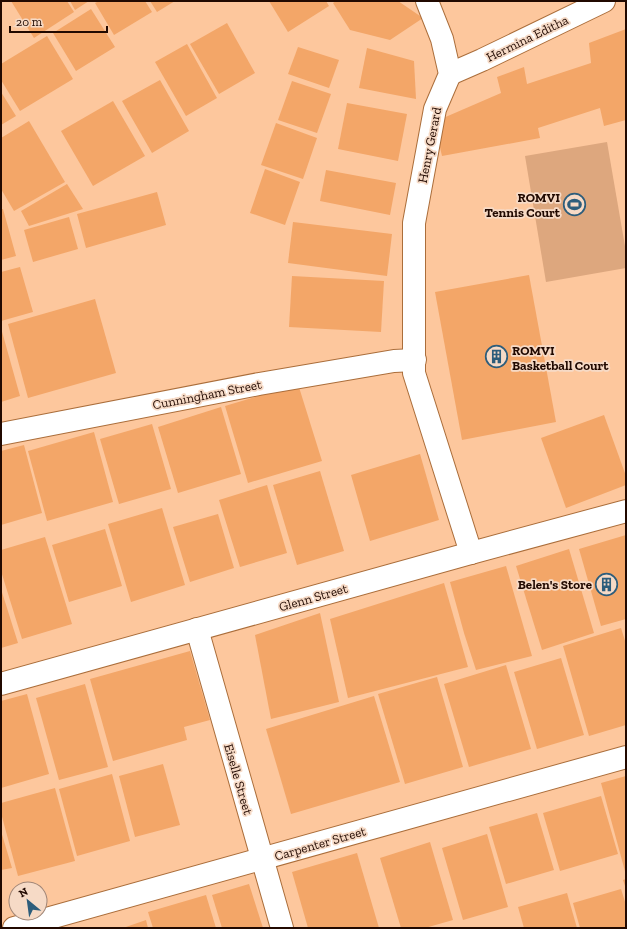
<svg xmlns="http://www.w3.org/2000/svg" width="627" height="929" font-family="'Zilla Slab',serif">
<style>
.green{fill:#dda77e}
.building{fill:#f3a668}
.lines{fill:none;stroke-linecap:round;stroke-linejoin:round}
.street-casing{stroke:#ab6e3b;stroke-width:24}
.street{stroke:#fff;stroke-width:22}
.labels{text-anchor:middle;stroke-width:3.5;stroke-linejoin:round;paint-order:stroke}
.street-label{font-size:13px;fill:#210900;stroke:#f6dac6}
.poi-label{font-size:13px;font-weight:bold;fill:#210900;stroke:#f6dac6;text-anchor:end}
</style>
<rect width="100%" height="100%" fill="#fdc79d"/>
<polygon class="green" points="607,142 626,252 626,268 546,282 525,156"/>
<g class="building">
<polygon points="11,1 67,1 74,12 34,38"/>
<polygon points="70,1 89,1 75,10"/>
<polygon points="99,1 145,1 152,12 114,35 95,3"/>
<polygon points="150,1 175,1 157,12"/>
<polygon points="269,1 326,1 329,6 288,32"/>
<polygon points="336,1 398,1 423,18 390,40 350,30 333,3"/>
<polygon points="91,9 115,47 76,71 53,33"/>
<polygon points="227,23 255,73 219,94 190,44"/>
<polygon points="626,29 626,120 604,126 600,108 538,128 540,138 442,156 434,122 501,93 497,77 524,67 527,84 591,63 589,43"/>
<polygon points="47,36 73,79 20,111 1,80 1,64"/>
<polygon points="187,44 217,98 186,116 155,62"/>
<polygon points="298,47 339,60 329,88 288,74"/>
<polygon points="367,48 414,61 416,99 359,88"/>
<polygon points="160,80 189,131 152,153 122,101"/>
<polygon points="292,81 331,94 317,133 278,120"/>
<polygon points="1,92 16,116 1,125"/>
<polygon points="113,101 145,156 93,186 61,131"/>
<polygon points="347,103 407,114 398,161 338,149"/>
<polygon points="29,121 65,182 14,211 1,189 1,138"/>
<polygon points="276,123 317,138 303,179 261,165"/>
<polygon points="265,169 300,182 285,225 250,213"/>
<polygon points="326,170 396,183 390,215 320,201"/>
<polygon points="67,184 83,209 29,226 21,211"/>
<polygon points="157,192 166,225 86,248 77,214"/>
<polygon points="1,209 3,209 16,256 1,260"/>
<polygon points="69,217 78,249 33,262 24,230"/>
<polygon points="293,222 392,234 387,276 288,263"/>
<polygon points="20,267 33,312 1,321 1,272"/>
<polygon points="529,275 556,422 462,440 435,292"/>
<polygon points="292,276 384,281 381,332 289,327"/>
<polygon points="95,299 116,373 28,398 8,324"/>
<polygon points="1,328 20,396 1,402"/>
<polygon points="298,384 322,461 248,483 225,406"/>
<polygon points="221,407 241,474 178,493 158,427"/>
<polygon points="604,415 626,476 626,485 566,508 541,438"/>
<polygon points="152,424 171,489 119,504 100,439"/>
<polygon points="94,432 113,502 47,521 28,451"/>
<polygon points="24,445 42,513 1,525 1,451"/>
<polygon points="420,454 439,520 370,541 351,475"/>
<polygon points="320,471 344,551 297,565 273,485"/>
<polygon points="267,485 287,553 240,567 219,500"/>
<polygon points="162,508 185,585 131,602 108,524"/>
<polygon points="218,514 234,568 190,582 173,527"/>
<polygon points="105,529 122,586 69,602 52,545"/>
<polygon points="626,535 626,619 601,626 579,549"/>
<polygon points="45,537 72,624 22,639 1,571 1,550"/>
<polygon points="569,549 594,633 542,650 516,566"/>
<polygon points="506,566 532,656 476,670 464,633 450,582"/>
<polygon points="444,583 468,667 348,698 330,619"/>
<polygon points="1,589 18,643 1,648"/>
<polygon points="320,613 339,702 271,719 255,635"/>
<polygon points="621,628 626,644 626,725 589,736 563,646"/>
<polygon points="190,651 210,720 184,727 187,740 113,761 90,679"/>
<polygon points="561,658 584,735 537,749 514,672"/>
<polygon points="506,665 531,749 469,767 444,684"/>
<polygon points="437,677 463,767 405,784 378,694"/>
<polygon points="85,684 108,767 59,780 36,698"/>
<polygon points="27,694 49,774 1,788 1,701"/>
<polygon points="374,696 400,782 291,814 266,729"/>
<polygon points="163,764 180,825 135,837 119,776"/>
<polygon points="112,774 130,841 77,856 59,789"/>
<polygon points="626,776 626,875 601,783"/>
<polygon points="55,788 75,861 18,876 1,813 1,803"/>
<polygon points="601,796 618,854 560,871 543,813"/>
<polygon points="537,813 554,870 506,884 489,827"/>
<polygon points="1,831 12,868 1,870"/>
<polygon points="487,834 508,907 463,920 442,848"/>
<polygon points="430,842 453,920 425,928 401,928 380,858"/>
<polygon points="357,853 379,928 308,928 292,872"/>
<polygon points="626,879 626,889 623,880"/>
<polygon points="249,884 263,928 222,928 212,895"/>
<polygon points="621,889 626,905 626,928 580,928 573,903"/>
<polygon points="567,893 577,928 524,928 518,907"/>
<polygon points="206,895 216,928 153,928 148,912"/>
<polygon points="146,920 148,928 123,928"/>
</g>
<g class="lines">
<defs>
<g id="street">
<polyline points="427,1 442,39 450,74 435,109 414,223 414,373 471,553"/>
<polyline points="450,74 482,60 604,1"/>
<polyline points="1,434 259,384 394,361 415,360"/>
<polyline points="197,629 282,928"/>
<polyline points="1,684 471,553 626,511"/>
<polyline points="14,928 626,757"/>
</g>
</defs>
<use href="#street" class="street-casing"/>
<use href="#street" class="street"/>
</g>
<defs>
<symbol id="stadium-ring" viewBox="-11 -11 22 22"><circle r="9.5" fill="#f6dac6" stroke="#2d5d7b" stroke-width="1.5"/><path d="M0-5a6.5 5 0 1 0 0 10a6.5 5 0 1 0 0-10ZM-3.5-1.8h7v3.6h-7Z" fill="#2d5d7b"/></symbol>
<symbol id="building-ring" viewBox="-11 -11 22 22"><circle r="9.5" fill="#f6dac6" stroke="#2d5d7b" stroke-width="1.5"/><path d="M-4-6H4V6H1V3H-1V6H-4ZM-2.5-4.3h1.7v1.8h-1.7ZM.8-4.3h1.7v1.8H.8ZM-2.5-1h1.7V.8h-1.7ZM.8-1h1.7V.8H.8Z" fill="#2d5d7b"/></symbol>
</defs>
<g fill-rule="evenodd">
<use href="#stadium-ring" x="562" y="192" width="25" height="25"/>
<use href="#building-ring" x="484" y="344" width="25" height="25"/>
<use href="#building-ring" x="594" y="572" width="25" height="25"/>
</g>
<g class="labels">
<g class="street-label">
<text transform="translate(527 38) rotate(-26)" y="5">Hermina Editha</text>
<text transform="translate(429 145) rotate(-79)" y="5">Henry Gerard</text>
<text transform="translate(207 394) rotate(-11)" y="5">Cunningham Street</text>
<text transform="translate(313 597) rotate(-16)" y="5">Glenn Street</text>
<text transform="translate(239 779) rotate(74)" y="5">Eiselle Street</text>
<text transform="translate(320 843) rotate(-16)" y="5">Carpenter Street</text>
</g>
<g class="poi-label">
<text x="560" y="202">ROMVI<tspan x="560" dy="15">Tennis Court</tspan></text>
<text x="512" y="355" text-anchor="start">ROMVI<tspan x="512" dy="15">Basketball Court</tspan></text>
<text x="592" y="589">Belen's Store</text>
</g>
</g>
<rect width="627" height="929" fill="none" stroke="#210900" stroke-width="4"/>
<g transform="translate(28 901) rotate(331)"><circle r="19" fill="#f6dac6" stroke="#a18677"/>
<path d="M0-3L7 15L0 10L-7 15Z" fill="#2d5d7b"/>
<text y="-6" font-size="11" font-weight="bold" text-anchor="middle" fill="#210900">N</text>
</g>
<path d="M10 26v6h97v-6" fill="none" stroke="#210900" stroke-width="2"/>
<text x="16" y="26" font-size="12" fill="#210900" stroke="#f6dac6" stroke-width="3" paint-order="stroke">20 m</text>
</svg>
